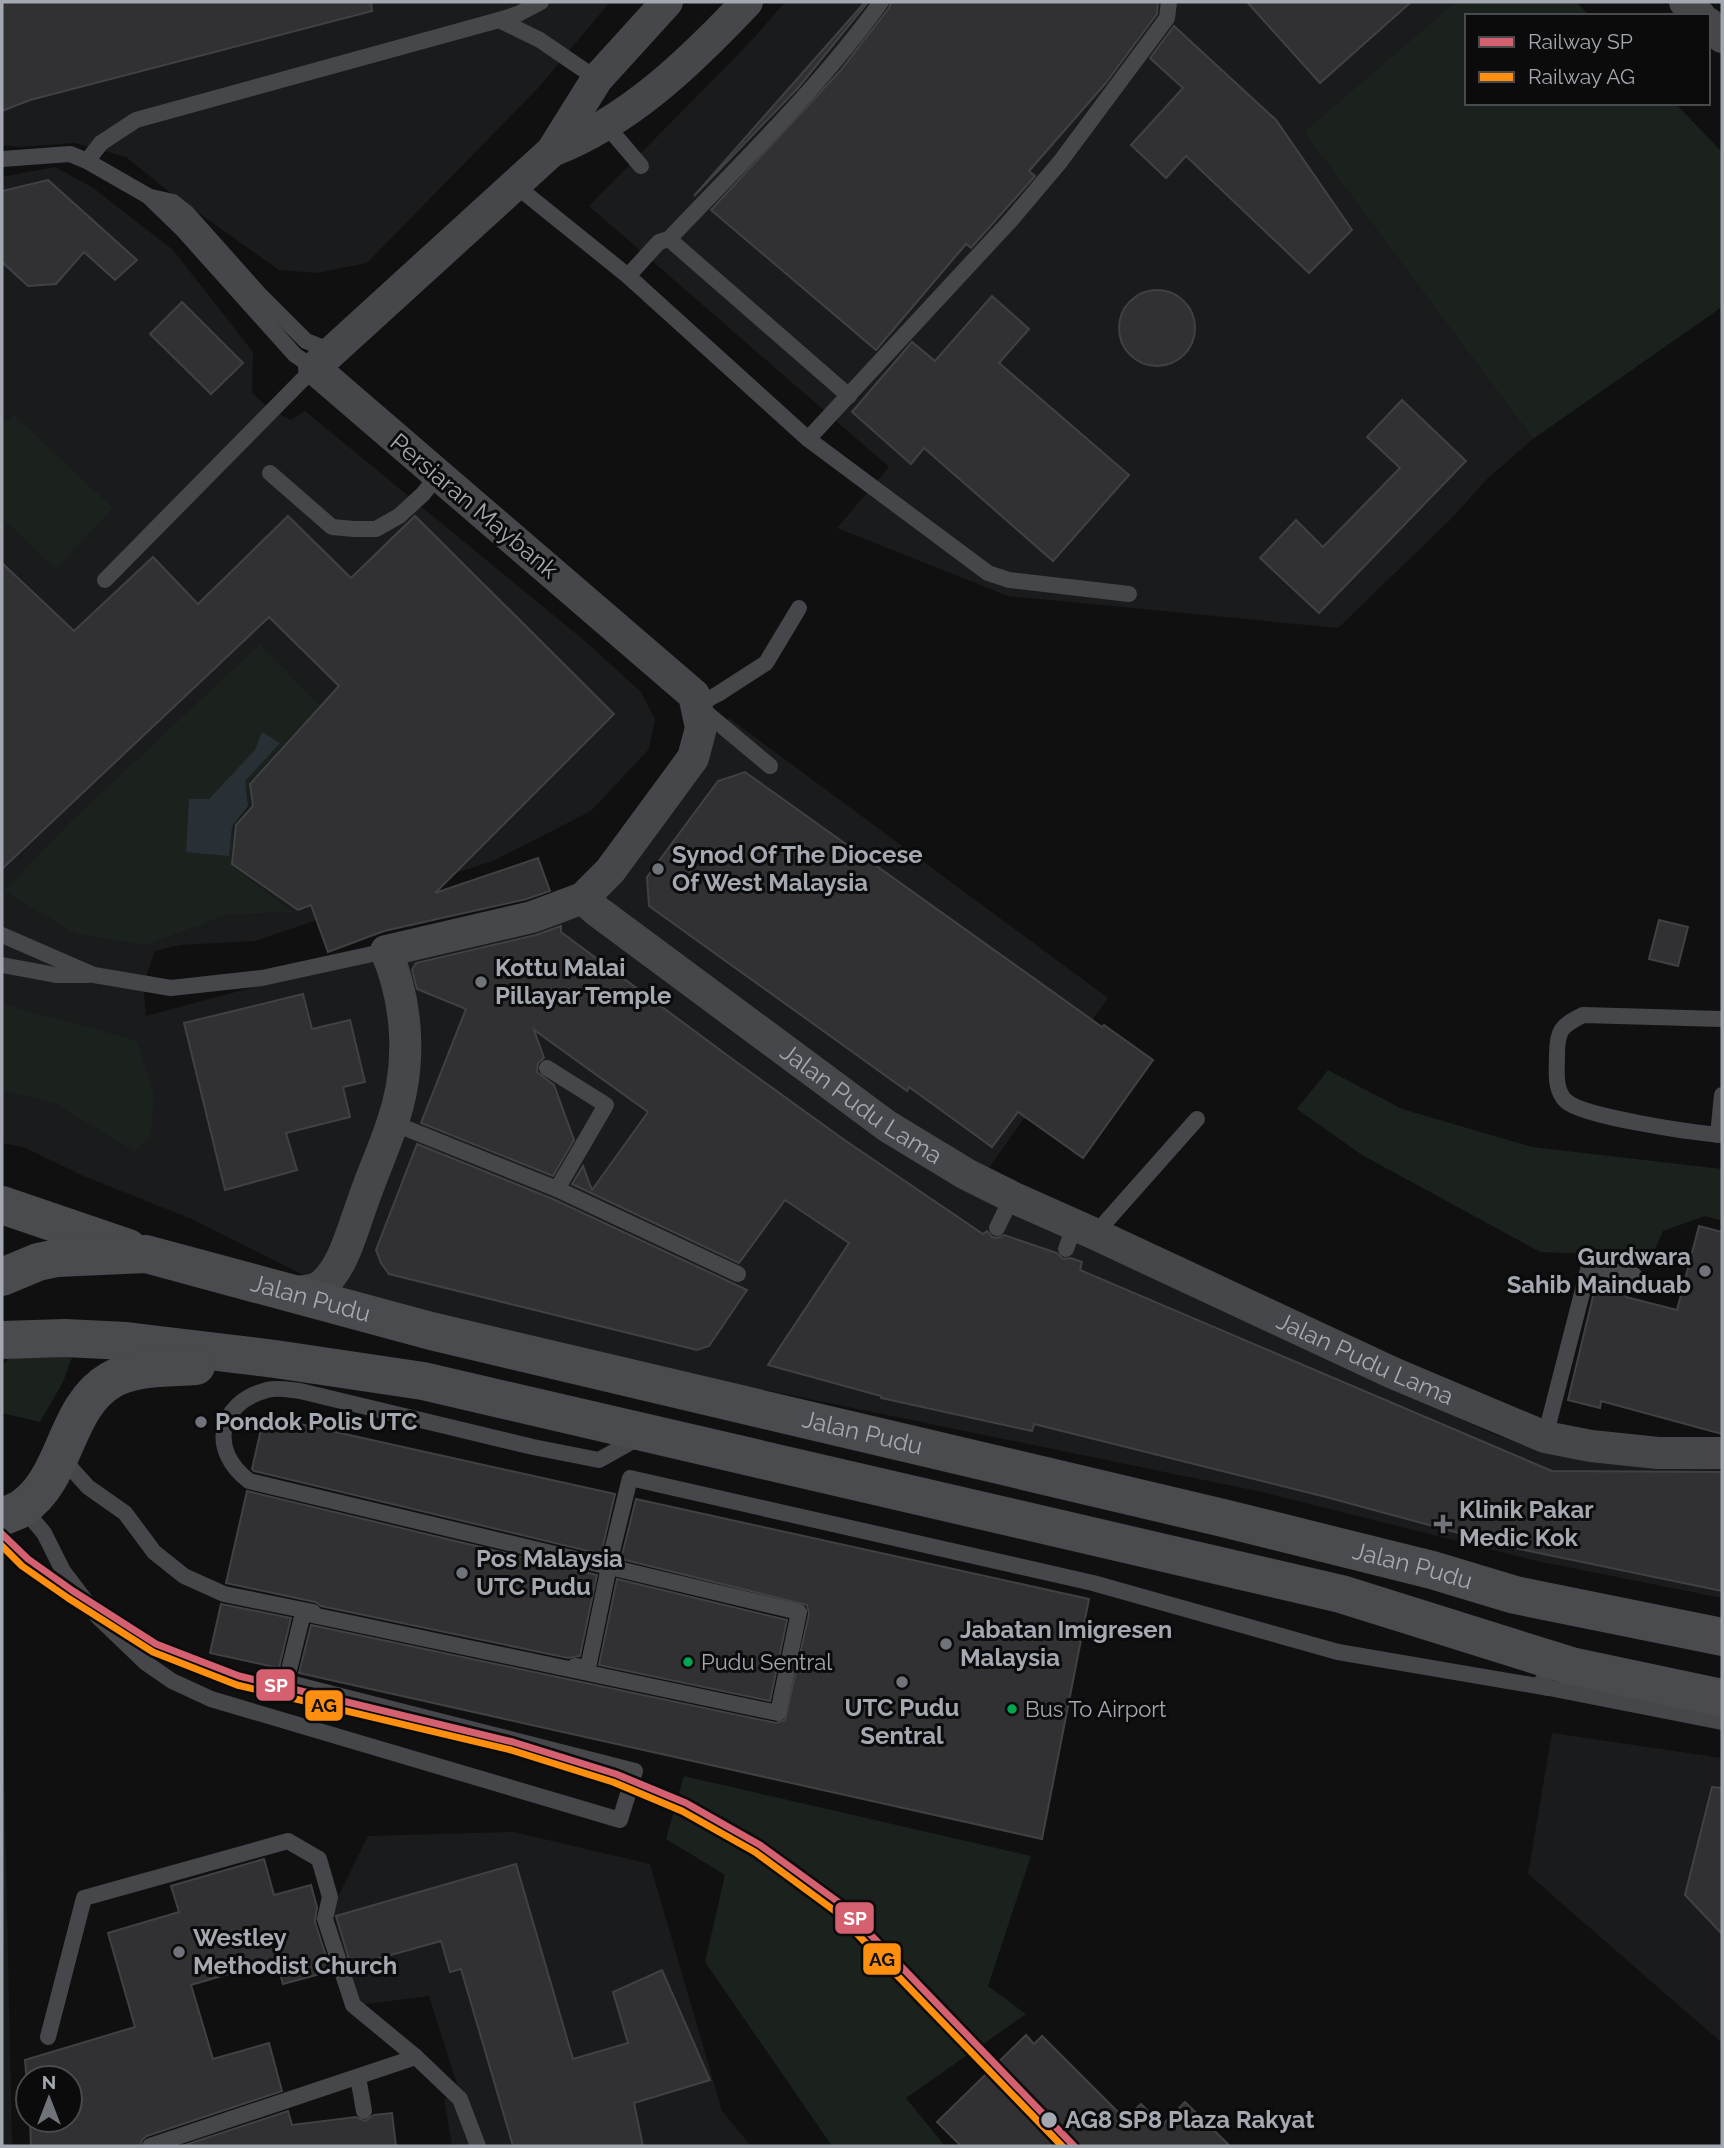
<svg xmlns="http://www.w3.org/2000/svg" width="1724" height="2148" font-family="Raleway,sans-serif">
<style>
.built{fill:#1a1b1c}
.green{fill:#1b211c}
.water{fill:#293035}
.building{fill:#313133;stroke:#404144;stroke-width:2}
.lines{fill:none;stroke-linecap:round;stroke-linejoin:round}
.lane{stroke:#45474a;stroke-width:16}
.street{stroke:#45474a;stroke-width:32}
.secondary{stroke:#494b4e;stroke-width:38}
.rail-1-casing{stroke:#0b0b0c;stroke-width:12}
.rail-2-casing{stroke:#0b0b0c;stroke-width:12}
.rail-1{stroke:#d56070;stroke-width:7}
.rail-2{stroke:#fe8e10;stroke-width:7}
.poi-dot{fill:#707379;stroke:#0b0b0c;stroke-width:2.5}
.bus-dot{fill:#00a651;stroke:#0b0b0c;stroke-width:2.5}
.stop-dot{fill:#a3a8b1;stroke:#0b0b0c;stroke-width:2.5}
.labels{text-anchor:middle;stroke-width:6;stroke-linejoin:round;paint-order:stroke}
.bus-label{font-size:22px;fill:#a3a8b1;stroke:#0b0b0c;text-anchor:start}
.street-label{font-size:24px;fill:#a3a8b1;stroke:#0b0b0c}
.poi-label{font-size:24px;font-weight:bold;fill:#a3a8b1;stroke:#0b0b0c;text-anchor:start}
.stop-label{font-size:24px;font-weight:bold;fill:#a3a8b1;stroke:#0b0b0c;text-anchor:start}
.line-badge{stroke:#0b0b0c;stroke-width:2.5}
.badge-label{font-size:19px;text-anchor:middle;font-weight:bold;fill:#fff}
.pale-badge-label{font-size:19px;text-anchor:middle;font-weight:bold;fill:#111}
</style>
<rect width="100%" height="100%" fill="#101011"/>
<g class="built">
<polygon points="2,2 610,2 539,87 367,263 317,273 279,270 172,194 126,157 75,143 20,147 2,145"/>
<polygon points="785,2 1455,2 1305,132 1533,439 1486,480 1450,520 1338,628 1008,596 837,528 889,467 589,206 752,40"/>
<polygon points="55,167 92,187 173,250 253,352 252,393 271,410 291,420 305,411 585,641 641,692 655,719 649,749 591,811 495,860 255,941 180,945 155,951 143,985 146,1016 388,951 607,881 729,718 1108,998 973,1191 1493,1434 1547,1453 1722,1463 1722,1598 1537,1561 1262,1492 371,1309 194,1220 81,1175 26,1148 2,1143 2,177"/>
<polygon points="2,1720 3,1720 12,2146 2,2146"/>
<polygon points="1552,1733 1722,1758 1722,2043 1528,1874"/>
<polygon points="514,1832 650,1864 722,2111 751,2146 452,2146 444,2099 460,2094 429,1996 358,2005 332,1909 368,1836"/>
</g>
<g class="green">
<polygon points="1455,2 1576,2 1590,16 1467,16 1467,103 1675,103 1722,152 1722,307 1533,439 1304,132"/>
<polygon points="13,414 113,508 56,569 2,518 2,426"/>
<polygon points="260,644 320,705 249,782 250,805 234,825 231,865 292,912 229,914 146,945 76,934 4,891 68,824"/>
<polygon points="2,1004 136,1040 154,1094 151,1137 134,1151 56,1104 2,1090"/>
<polygon points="1328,1070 1402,1109 1532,1147 1722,1169 1722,1221 1705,1216 1663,1231 1652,1256 1540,1252 1362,1155 1297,1109"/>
<polygon points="76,1346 63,1382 40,1422 2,1413 2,1366 12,1355"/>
<polygon points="684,1776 1031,1856 988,1986 1026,2014 906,2098 945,2146 832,2146 705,1962 725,1875 666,1839"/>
</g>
<polygon class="water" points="262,732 280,743 245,781 248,806 232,826 229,856 186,852 189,799 209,799 255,750"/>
<g class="building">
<polygon points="2,2 371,2 372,11 30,100 2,111"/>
<polygon points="865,2 868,2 798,88 694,196"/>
<polygon points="891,2 1158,2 1157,14 1105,84 1029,171 1035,176 971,248 966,244 876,350 711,210 840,71 889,8"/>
<polygon points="1247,2 1411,2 1320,83"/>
<polygon points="1174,26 1276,120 1352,230 1309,273 1186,156 1166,178 1131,145 1183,88 1150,58"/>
<polygon points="48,180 137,260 115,280 84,252 56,284 28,286 2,262 2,191"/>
<circle cx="1157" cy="328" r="38"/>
<polygon points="992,296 1029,329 999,363 1129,475 1053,561 924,448 911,464 852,412 912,342 935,361"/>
<polygon points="182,302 243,363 211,394 150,334"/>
<polygon points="1402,400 1466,461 1319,613 1260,558 1296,520 1323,547 1400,468 1367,437"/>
<polygon points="288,516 351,578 415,516 614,714 435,893 538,858 550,891 527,899 384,931 328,952 311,905 298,910 232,864 236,825 253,806 250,784 339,686 269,617 2,869 2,563 74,631 153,557 198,604"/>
<polygon points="745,772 1102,1027 1104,1025 1153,1060 1083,1158 1018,1112 992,1147 909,1087 907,1091 649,906 647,877 718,781"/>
<polygon points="1659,920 1688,927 1678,966 1649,959"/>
<polygon points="561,926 561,932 735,1061 843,1139 983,1234 987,1231 992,1237 997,1238 1004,1235 1057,1253 1063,1259 1071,1258 1082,1262 1080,1270 1552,1471 1722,1472 1722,1591 1510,1547 1326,1497 1034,1424 1032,1431 881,1398 881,1396 768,1365 849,1243 785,1200 739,1263 572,1184 583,1166 592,1190 648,1112 534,1030 544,1058 538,1063 537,1072 554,1085 574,1140 553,1176 421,1123 466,1009 417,989 412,970 416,963 536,935"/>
<polygon points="303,994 312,1029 350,1020 365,1082 343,1087 350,1117 286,1133 297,1170 225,1190 184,1023"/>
<polygon points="417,1144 553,1199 747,1290 709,1346 697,1350 389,1274 381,1263 376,1250"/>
<polygon points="1699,1226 1722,1232 1722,1434 1601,1401 1600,1408 1568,1400 1596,1284 1627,1291 1626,1297 1677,1310"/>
<polygon points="264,1416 615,1494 601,1554 254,1471 252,1469"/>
<polygon points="247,1491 597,1575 580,1656 568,1658 321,1606 315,1602 226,1583"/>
<polygon points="636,1499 1089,1599 1042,1839 299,1673 311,1625 776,1723 785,1720 809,1614 807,1605 621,1559"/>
<polygon points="617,1579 787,1620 770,1701 599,1665"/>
<polygon points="221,1604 291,1618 279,1668 210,1653"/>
<polygon points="1712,1787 1722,1788 1722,1934 1685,1895"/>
<polygon points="264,1859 274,1895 311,1885 317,1907 315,1922 331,1971 283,1984 276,1960 191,1985 213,2059 269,2043 282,2091 147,2136 142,2140 140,2146 31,2146 30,2120 70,2120 70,2078 28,2078 28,2097 25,2060 135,2027 108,1933 179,1912 171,1886"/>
<polygon points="516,1864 573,2059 628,2043 613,1992 662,1970 710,2080 634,2103 643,2146 513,2146 461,1969 450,1972 441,1941 351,1966 336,1916"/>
<polygon points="1026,2035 1034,2044 1042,2036 1125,2119 1141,2104 1162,2125 1185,2102 1230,2146 961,2146 937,2122"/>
<polygon points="288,2111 292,2125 356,2117 365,2121 374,2115 392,2113 396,2146 182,2146"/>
</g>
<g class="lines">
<g class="lane">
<polyline points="499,20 518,14 541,2"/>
<polyline points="606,125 641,166"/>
<polyline points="2,159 70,154 87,161 148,196 182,229 295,355 314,368 105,580"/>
<polyline points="87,161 101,143 136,120 499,20 540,40 597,79"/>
<polyline points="515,185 628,276 808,439 988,573 1009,580 1129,594"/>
<polyline points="151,197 173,202 187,213 260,295 306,341 331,351"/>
<path d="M669,239C742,162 819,88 881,2"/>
<polyline points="628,276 659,242 669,239 849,396"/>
<polyline points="808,439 1011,220 1060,162 1167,18 1169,2"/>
<polyline points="270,473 332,527 354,529 376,529 399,516 423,494 438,475"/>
<polyline points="770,766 697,705 718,694 766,663 799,608"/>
<polyline points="2,935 94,975 171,988 262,978 386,951"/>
<polyline points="2,965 56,975 88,975"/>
<path d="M1722,1019L1583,1015C1561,1026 1557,1030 1557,1055C1557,1070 1554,1090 1566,1101C1583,1117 1695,1133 1722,1135"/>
<polyline points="547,1068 606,1105 557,1189"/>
<polyline points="393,1123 557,1189 738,1274"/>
<polyline points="1718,1135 1722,1095"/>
<polyline points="997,1228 1012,1197"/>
<polyline points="1095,1234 1197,1119"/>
<polyline points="1066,1249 1075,1225"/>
<polyline points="1545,1437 1589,1266 1634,1275"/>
<polyline points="60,1456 88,1487 125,1513 154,1552 184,1576 224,1594 313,1612"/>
<path d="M22,1507L44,1533L63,1571L98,1617L146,1663L172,1681L211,1699L620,1820L635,1771L286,1682L303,1613L778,1713L799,1612L249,1481C209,1451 217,1403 267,1390C277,1387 290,1390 300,1391L533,1447L599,1460L640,1437"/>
<polyline points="575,1666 588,1668 613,1547 630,1478 1093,1583 1338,1652 1549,1688"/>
<polyline points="1542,1681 1549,1688 1722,1722"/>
<polyline points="48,2037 84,1898 288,1841 319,1859 330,1897 325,1919 353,2005 416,2057 460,2099 478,2146"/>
<polyline points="358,2077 364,2111"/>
<polyline points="150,2146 416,2057"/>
</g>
<g class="street">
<polyline points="1685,2 1700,16"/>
<polyline points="1708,23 1722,37"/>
<path d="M552,151C630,121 691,61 747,2"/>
<polyline points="583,898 610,871 693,758 701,728 694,695 314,368 552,151 597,79 667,2"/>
<path id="s1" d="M286,1293C297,1291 314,1292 322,1285C343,1269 353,1228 362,1204C371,1177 383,1151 392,1124C412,1068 409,1005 386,951L532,917L583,898L597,911L887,1126L966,1174L1012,1197L1095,1234L1393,1373L1545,1437L1591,1446L1658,1453H1722"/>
</g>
<g class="secondary">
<polyline points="2,1205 128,1248"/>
<path id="s2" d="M2,1277L38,1262L57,1258L146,1254L431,1331L1223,1518L1432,1570L1515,1595L1722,1637"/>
<polyline points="2,1340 65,1338 126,1341 275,1359 423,1381 1341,1594 1571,1666 1722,1698"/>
<path d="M2,1517C8,1514 16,1512 22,1508C67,1478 64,1407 111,1380C134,1366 170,1368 196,1366"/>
</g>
<defs>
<polyline id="rail-1" points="2,1534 28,1559 73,1591 156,1644 239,1676 513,1742 616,1774 686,1803 760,1845 841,1904 1074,2146"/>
<polyline id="rail-2" points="2,1546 22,1566 68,1598 153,1652 237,1685 511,1750 613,1782 682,1811 755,1852 835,1911 1062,2146"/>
</defs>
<use href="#rail-1" class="rail-1-casing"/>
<use href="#rail-2" class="rail-2-casing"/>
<use href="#rail-1" class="rail-1"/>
<use href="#rail-2" class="rail-2"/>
</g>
<g class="poi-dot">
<circle cx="658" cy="869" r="7"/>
<circle cx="481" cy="982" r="7"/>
<circle cx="1705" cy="1271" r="7"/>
<circle cx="201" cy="1422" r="7"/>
<path d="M1439.5 1513.5h7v7h7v7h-7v7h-7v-7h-7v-7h7z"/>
<circle cx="462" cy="1573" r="7"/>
<circle cx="946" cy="1644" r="7"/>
<circle cx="902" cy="1682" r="7"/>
<circle cx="179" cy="1952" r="7"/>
</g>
<g class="bus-dot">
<circle cx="688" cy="1662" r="6"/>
<circle cx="1012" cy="1709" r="6"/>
</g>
<circle class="stop-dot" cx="1049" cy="2120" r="9"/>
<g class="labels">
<g class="bus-label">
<text x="701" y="1670">Pudu Sentral</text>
<text x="1025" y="1717">Bus To Airport</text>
</g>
<g class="street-label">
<text transform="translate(474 506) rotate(40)" y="8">Persiaran Maybank</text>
<text dy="8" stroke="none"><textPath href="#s1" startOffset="942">Jalan Pudu Lama</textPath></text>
<text dy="8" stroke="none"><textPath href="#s2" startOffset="318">Jalan Pudu</textPath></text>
<text dy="8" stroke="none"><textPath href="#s1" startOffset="1508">Jalan Pudu Lama</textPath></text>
<text dy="8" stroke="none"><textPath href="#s2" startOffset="886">Jalan Pudu</textPath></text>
<text dy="8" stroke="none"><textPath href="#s2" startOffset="1452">Jalan Pudu</textPath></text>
</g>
<g class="poi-label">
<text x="672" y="863">Synod Of The Diocese<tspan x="672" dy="28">Of West Malaysia</tspan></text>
<text x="495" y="976">Kottu Malai<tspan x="495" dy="28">Pillayar Temple</tspan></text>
<text x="1691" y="1265" text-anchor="end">Gurdwara<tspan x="1691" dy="28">Sahib Mainduab</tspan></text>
<text x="215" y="1430">Pondok Polis UTC</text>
<text x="1459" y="1518">Klinik Pakar<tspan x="1459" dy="28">Medic Kok</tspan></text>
<text x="476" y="1567">Pos Malaysia<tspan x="476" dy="28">UTC Pudu</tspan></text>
<text x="960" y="1638">Jabatan Imigresen<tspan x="960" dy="28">Malaysia</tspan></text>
<text x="902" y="1716" text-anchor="middle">UTC Pudu<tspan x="902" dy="28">Sentral</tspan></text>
<text x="193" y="1946">Westley<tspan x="193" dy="28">Methodist Church</tspan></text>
</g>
<g class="stop-label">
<text x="1065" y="2128">AG8 SP8 Plaza Rakyat</text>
</g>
</g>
<g class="line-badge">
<rect x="255" y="1668" width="41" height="34" rx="7" fill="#d56070"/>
<rect x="304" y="1689" width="40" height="33" rx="7" fill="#fe8e10"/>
<rect x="834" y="1901" width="41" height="34" rx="7" fill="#d56070"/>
<rect x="862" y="1942" width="40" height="34" rx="7" fill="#fe8e10"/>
</g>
<g class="badge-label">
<text x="276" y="1692">SP</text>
<text x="855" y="1925">SP</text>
</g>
<g class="pale-badge-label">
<text x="324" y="1712">AG</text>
<text x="882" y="1966">AG</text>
</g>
<rect width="1724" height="2148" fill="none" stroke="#a3a8b1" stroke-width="7"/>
<rect x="1465" y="14" width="245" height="91" fill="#0b0b0c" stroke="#484a4e" stroke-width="2"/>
<rect x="1479" y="37" width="35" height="10" fill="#d56070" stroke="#484a4e" stroke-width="2"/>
<text x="1528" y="49" font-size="21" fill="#a3a8b1">Railway SP</text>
<rect x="1479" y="72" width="35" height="10" fill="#fe8e10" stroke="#484a4e" stroke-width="2"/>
<text x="1528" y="84" font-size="21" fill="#a3a8b1">Railway AG</text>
<g transform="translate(49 2099)"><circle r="33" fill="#0b0b0c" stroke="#484a4e" stroke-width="2"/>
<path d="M0-5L12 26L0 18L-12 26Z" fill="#707379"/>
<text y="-10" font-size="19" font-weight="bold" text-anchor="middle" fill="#a3a8b1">N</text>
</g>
</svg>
